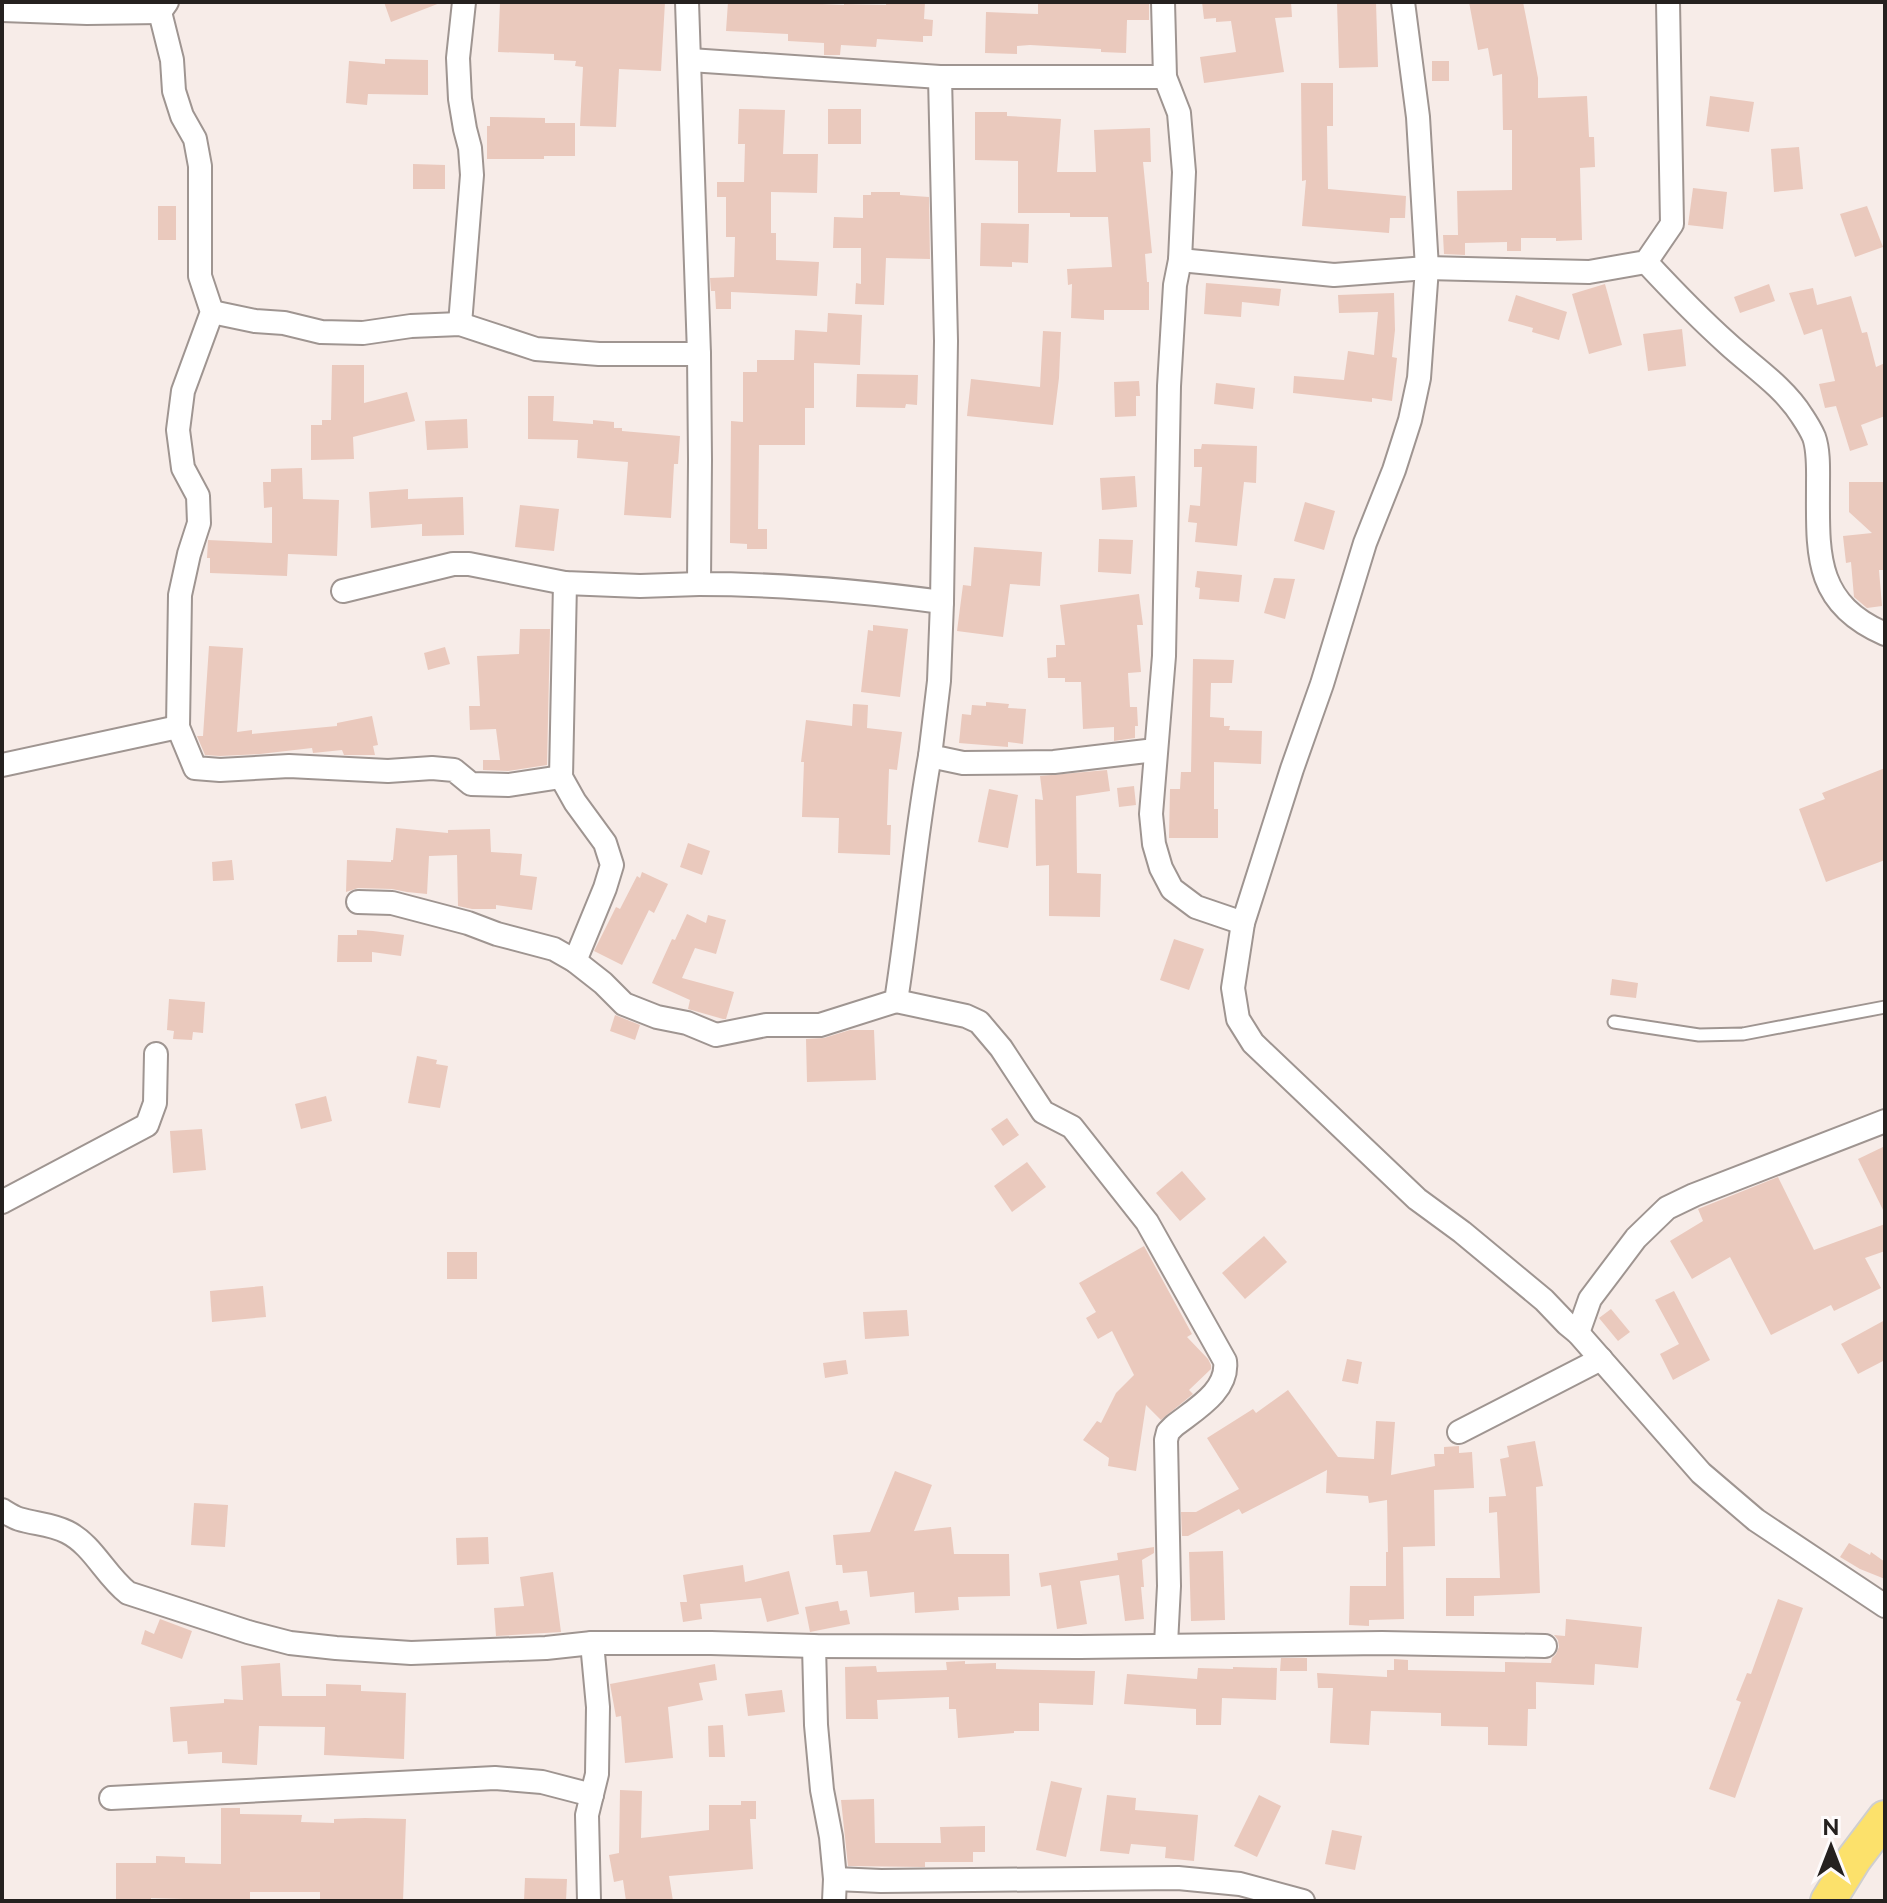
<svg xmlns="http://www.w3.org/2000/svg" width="1887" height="1903" font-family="Raleway,sans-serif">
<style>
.building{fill:#eac9bd}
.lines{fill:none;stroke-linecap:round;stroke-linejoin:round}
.service-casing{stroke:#9f9591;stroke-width:15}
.minor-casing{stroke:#9f9591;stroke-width:26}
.primary-casing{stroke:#cfcece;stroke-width:38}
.service{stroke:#fff;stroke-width:11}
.minor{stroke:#fff;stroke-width:22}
.primary{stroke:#fce16b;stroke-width:34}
</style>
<rect width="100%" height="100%" fill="#f7ece8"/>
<g class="building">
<polygon points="384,2 440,2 440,3 391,22"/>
<polygon points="500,2 665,2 661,71 619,69 616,127 580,126 583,67 575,66 576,61 554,60 554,54 498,52"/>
<polygon points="728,2 778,2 844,5 844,4 886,5 886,2 925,2 924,19 933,20 932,36 923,36 923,42 877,39 876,47 841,45 840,55 824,55 824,43 788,41 788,34 726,31"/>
<polygon points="1038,2 1149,2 1149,20 1127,20 1126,53 1101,52 1101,49 1030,45 1017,46 1017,54 985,53 986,12 1038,14"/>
<polygon points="1202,2 1291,2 1292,17 1275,18 1284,72 1204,83 1200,57 1236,52 1231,21 1216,22 1216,18 1204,19"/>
<polygon points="1337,2 1376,2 1378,67 1339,68"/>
<polygon points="1469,2 1523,2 1538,78 1538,98 1587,96 1589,137 1594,137 1595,167 1580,168 1582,240 1556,241 1556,238 1521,238 1521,251 1507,251 1507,242 1465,243 1465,255 1444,254 1443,235 1458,235 1457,191 1512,190 1512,130 1503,130 1502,74 1493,76 1488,48 1478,50"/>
<polygon points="385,59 428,60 428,95 368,94 367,105 346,103 349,61 385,64"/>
<rect x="1432" y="61" width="17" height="20"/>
<polygon points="1301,83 1333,83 1333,126 1327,126 1328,189 1406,196 1405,218 1390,218 1389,233 1302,226 1306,180 1302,181"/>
<polygon points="1710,96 1754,102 1749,132 1706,126"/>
<polygon points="739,109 785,110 783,154 818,154 817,193 771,192 771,233 776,233 776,260 819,262 817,296 731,292 731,309 716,309 715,291 711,291 710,278 734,277 735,237 726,237 726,197 717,197 717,182 744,182 745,144 738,144"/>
<rect x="828" y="109" width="33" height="35"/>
<polygon points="975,112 1007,112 1007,116 1061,119 1057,172 1096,172 1094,130 1150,128 1151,162 1143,162 1152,253 1145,254 1147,282 1149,282 1149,310 1104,310 1104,320 1071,318 1072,284 1068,285 1067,269 1112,267 1108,217 1070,217 1070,213 1018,213 1018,161 975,160"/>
<polygon points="490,117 545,118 545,123 575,123 575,156 544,156 544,159 487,159 487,126 490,126"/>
<polygon points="1799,147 1803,189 1774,192 1771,149"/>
<polygon points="413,164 445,165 445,189 413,189"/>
<polygon points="1693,188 1727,192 1723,229 1688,225"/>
<polygon points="871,192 900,192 900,195 929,197 930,259 886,258 884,305 855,304 856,283 861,284 861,248 833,248 834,217 863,218 863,195 871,195"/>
<rect x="158" y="206" width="18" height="34"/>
<polygon points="1867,206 1883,247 1855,257 1840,214"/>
<polygon points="981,223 1029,224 1028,263 1012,262 1012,267 980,266"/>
<polygon points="1206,283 1281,289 1279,306 1242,302 1241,317 1204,314"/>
<polygon points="1605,284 1622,345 1589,354 1572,294"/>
<polygon points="1769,284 1775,301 1740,313 1734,297"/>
<polygon points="1813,288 1817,305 1851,296 1862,333 1867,332 1876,367 1885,363 1885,416 1861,425 1868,445 1850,451 1836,406 1825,408 1819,384 1835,381 1822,329 1804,335 1789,293"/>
<polygon points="1394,293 1395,330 1392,357 1397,358 1392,401 1372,398 1372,402 1293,393 1294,376 1344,380 1348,351 1374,355 1378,312 1339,313 1338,295"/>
<polygon points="1516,295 1567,312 1559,340 1532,332 1533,328 1508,321"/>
<polygon points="828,313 862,315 860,365 814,363 814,408 805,408 805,445 759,445 758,529 767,529 767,549 747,549 747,544 730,543 731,421 743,422 743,372 757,372 757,360 794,360 795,330 827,332"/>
<polygon points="1682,329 1686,366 1648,371 1643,334"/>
<polygon points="1043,331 1061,332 1059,378 1053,425 967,416 971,379 1040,387"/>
<polygon points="332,365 364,365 364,403 407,392 415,421 353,437 354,459 311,460 311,425 322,425 322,420 331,420"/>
<polygon points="857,374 918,375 917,405 906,404 905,408 856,407"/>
<polygon points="1139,381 1140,396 1136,396 1136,416 1115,417 1114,382"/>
<polygon points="1216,383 1255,388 1253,409 1214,404"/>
<polygon points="528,396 554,396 553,421 593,424 593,420 614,422 614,428 622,428 622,431 680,436 678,464 674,464 671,518 624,515 628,462 577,458 578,440 528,439"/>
<polygon points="467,419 468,448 427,450 425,421"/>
<polygon points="1202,444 1257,446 1256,483 1244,482 1237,546 1195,542 1197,523 1188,522 1190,505 1200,506 1202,467 1194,467 1194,449 1201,449"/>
<polygon points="302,468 303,499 339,500 337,556 288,554 287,576 210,573 210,558 207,558 208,540 272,543 272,507 264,508 263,482 271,482 271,469"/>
<polygon points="1135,476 1137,507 1102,510 1100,478"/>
<polygon points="1849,482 1883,482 1885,485 1885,570 1879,570 1882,606 1867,608 1854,597 1851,562 1846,563 1843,536 1872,533 1849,512"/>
<polygon points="408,489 408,499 463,497 464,535 422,536 422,524 371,528 369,492"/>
<polygon points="1305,502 1335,511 1324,550 1294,541"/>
<polygon points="520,505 559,509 554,551 515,547"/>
<polygon points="1099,539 1133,540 1131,574 1098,572"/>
<polygon points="974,547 1042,552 1040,586 1010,584 1003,637 957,631 963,585 971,586"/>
<polygon points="1197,571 1242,575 1239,602 1199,599 1200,588 1195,587"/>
<polygon points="1274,578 1295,579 1285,619 1264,613"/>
<polygon points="1139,594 1143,625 1137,625 1141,672 1128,673 1130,707 1137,707 1138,726 1135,726 1135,738 1114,741 1114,727 1083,729 1081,682 1065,682 1065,678 1048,678 1047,658 1056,657 1056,645 1065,645 1060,605"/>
<polygon points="873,625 908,629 900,697 861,692 868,630 873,631"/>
<polygon points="520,629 550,629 547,765 508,771 483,770 483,760 500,760 496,729 470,730 469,706 480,706 477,656 519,654"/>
<polygon points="209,646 243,648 237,732 252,730 252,734 337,726 337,723 372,716 378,745 373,746 375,755 344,755 342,750 313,753 312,748 260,754 220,756 205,755 197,736 203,736"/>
<polygon points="445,647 450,664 428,670 424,653"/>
<polygon points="1193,659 1234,660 1232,683 1211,683 1210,717 1224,718 1224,726 1230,726 1229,730 1262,731 1261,764 1214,762 1214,809 1218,809 1218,838 1169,838 1170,789 1180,789 1181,772 1191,772"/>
<polygon points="986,702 1009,704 1008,708 1026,709 1023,744 1008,742 1008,747 959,743 962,714 971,715 972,705 986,706"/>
<polygon points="853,704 868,705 867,728 902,732 897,770 889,769 887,825 891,825 890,855 838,853 839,818 802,817 804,762 801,762 806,720 852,726"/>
<polygon points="1885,768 1885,860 1826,882 1799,809 1825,799 1822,793"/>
<polygon points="1107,770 1110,791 1076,796 1077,873 1101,874 1100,917 1049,916 1049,865 1036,866 1035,799 1043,800 1040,776"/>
<polygon points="1134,786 1136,805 1119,807 1117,788"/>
<polygon points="989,789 1018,795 1008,848 978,842"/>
<polygon points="396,828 448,833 448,830 490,829 491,852 522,854 520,875 537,877 532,910 496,905 496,909 472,909 458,906 457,855 429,856 427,894 407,892 392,889 358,888 346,892 347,860 391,862 391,860 393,860"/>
<polygon points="688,843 710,851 702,875 680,867"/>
<polygon points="232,860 234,880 213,881 212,862"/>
<polygon points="642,872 668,884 654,913 649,910 622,965 594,951 616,907 620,909 637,876 640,878"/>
<polygon points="687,914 706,923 708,915 726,920 716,954 695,948 682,978 734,992 726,1019 723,1019 688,1009 690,1000 652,983 672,939 675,940"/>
<polygon points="357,930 373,931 404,935 401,956 372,952 372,962 337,962 338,935 357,935"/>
<polygon points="1174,939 1204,949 1189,990 1160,980"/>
<polygon points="1612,979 1638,983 1636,998 1610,995"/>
<polygon points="169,999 205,1002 203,1033 193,1032 192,1040 173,1039 174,1031 167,1030"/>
<polygon points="615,1015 640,1025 635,1040 610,1031"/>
<polygon points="850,1030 874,1030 876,1080 807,1082 806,1039 824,1038"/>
<polygon points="417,1056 437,1060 436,1064 448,1066 440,1108 408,1103"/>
<polygon points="326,1096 332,1121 301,1129 295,1104"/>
<polygon points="1007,1118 1019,1135 1003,1146 991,1129"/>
<polygon points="202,1129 206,1170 173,1173 170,1131"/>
<polygon points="1885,1146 1885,1214 1858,1159"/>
<polygon points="1027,1162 1046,1187 1012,1212 994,1186"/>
<polygon points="1182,1171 1206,1199 1180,1221 1156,1193"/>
<polygon points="1778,1177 1814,1250 1885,1224 1885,1251 1865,1258 1881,1288 1834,1311 1831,1305 1771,1335 1730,1257 1692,1279 1670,1241 1703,1221 1698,1209"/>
<polygon points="1264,1236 1287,1262 1245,1299 1222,1273"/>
<polygon points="1144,1246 1192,1334 1187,1337 1208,1359 1211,1365 1211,1369 1189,1390 1193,1394 1161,1420 1146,1405 1136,1471 1108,1466 1109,1458 1083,1440 1097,1421 1101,1423 1116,1393 1134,1375 1112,1331 1098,1339 1086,1318 1096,1312 1079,1283"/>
<rect x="447" y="1252" width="30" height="27"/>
<polygon points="263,1286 266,1317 212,1322 210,1291"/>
<polygon points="1674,1291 1710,1360 1673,1380 1660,1354 1679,1344 1655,1300"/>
<polygon points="1611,1309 1630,1332 1618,1341 1599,1318"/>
<polygon points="907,1310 909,1336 865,1339 863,1312"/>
<polygon points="1885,1320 1885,1360 1858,1374 1841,1344"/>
<polygon points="1347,1359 1362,1362 1358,1384 1342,1381"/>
<polygon points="846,1360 848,1374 825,1378 823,1363"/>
<polygon points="1288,1390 1338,1457 1374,1459 1376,1421 1395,1422 1391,1475 1435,1466 1434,1454 1444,1454 1444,1447 1459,1446 1459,1453 1472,1452 1474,1488 1434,1490 1435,1546 1403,1547 1404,1619 1369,1620 1369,1626 1349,1625 1350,1586 1386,1586 1386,1552 1388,1552 1387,1500 1369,1503 1368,1496 1326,1493 1327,1470 1242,1514 1239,1509 1188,1536 1182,1536 1181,1512 1196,1512 1239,1489 1207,1438 1253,1409 1256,1413"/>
<polygon points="1535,1441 1543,1486 1536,1487 1540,1593 1474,1596 1474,1616 1446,1616 1446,1578 1500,1578 1497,1512 1489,1513 1489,1497 1506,1496 1500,1459 1509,1457 1507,1446"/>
<polygon points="895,1471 932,1485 914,1531 951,1527 954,1554 1009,1554 1010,1596 958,1597 959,1610 915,1613 914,1592 870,1597 867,1571 843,1573 842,1565 836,1565 833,1535 870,1532"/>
<polygon points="194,1503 228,1505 225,1547 191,1545"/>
<polygon points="488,1537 489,1564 457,1565 456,1538"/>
<polygon points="1849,1543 1870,1555 1871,1552 1885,1562 1885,1579 1860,1569 1840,1557"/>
<polygon points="1154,1547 1154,1553 1142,1560 1144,1587 1141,1587 1144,1619 1125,1621 1119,1575 1080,1581 1087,1624 1057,1629 1051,1585 1041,1587 1039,1573 1118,1560 1117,1553"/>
<polygon points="1223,1551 1225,1620 1191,1621 1189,1552"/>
<polygon points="743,1565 745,1582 789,1571 799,1614 767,1622 761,1598 700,1604 702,1619 683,1622 680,1602 687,1602 683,1575"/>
<polygon points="553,1572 561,1632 496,1636 494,1608 524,1606 520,1577"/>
<polygon points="1778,1599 1803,1608 1735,1798 1709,1789 1741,1702 1736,1700 1747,1673 1751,1674"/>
<polygon points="838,1601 840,1611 847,1610 850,1624 810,1632 805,1607"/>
<polygon points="160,1619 192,1631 182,1659 141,1644 145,1630 154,1634"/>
<polygon points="1566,1619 1642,1627 1638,1668 1595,1664 1594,1685 1536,1682 1536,1709 1528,1709 1527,1746 1488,1745 1488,1727 1441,1726 1441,1713 1371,1711 1369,1745 1330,1743 1333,1688 1318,1688 1317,1673 1387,1677 1387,1670 1394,1670 1394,1659 1408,1660 1408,1670 1505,1672 1505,1662 1551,1663 1552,1658 1556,1654 1559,1647 1558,1640 1554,1635 1565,1636"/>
<polygon points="1281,1658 1307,1658 1307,1671 1280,1671"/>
<polygon points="965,1661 965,1664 996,1663 996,1669 1095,1671 1093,1705 1039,1703 1039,1731 1014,1731 1014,1733 958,1738 956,1709 949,1709 949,1697 877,1700 878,1719 846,1719 845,1667 876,1666 877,1672 947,1670 946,1662"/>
<polygon points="280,1663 282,1696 326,1696 326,1684 361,1685 361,1691 406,1693 404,1759 324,1755 325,1727 259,1726 257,1765 222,1763 222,1752 188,1754 187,1741 173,1742 170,1707 224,1703 224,1699 243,1700 241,1666"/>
<polygon points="715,1664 717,1680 699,1683 703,1700 668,1707 673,1758 625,1763 621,1716 616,1717 610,1684"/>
<polygon points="1233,1667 1277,1668 1276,1700 1222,1698 1221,1725 1196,1725 1196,1709 1124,1704 1127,1674 1197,1679 1198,1668 1233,1669"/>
<polygon points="782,1690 785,1712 748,1716 745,1694"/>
<polygon points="723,1725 725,1757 709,1757 708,1726"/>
<polygon points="1051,1781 1082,1788 1066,1857 1036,1850"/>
<polygon points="620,1790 642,1791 641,1838 709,1830 709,1805 741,1805 741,1801 756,1801 756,1819 750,1819 753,1869 669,1876 673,1901 626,1901 623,1880 614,1882 609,1855 619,1853"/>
<polygon points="1107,1795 1136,1798 1135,1810 1198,1815 1194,1861 1165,1858 1166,1847 1131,1844 1129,1854 1100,1851"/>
<polygon points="1259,1795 1281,1806 1257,1857 1234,1846"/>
<polygon points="874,1799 875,1843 941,1843 940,1827 985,1826 985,1852 973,1852 973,1862 925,1862 925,1867 848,1866 841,1800"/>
<polygon points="221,1808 240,1808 240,1814 302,1815 301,1822 334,1823 334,1819 365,1818 406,1819 403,1901 320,1900 320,1892 250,1892 250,1901 151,1898 151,1901 116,1901 116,1863 156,1863 156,1856 185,1857 185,1863 221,1864"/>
<polygon points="1332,1830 1362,1836 1355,1870 1325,1864"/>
<polygon points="525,1878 567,1879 566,1901 524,1901"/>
</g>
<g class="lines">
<defs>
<polyline id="service" points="1614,1022 1699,1035 1743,1034 1885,1007"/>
<g id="minor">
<polyline points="167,2 160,12 172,60 174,91 182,116 195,139 200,166 200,276 212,312 183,391 178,430 183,468 198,496 199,523 189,554 180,595 178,727 195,768 220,770 289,766 388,771 432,768 454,770 471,784 509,785 561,777"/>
<polyline points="687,2 699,354"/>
<polyline points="1163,2 1165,77 1179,113 1184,172 1180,260 1175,285 1169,386 1164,656 1151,814 1154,844 1161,868 1172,889 1196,907 1243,923"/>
<polyline points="1403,2 1418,117 1427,268 1419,378 1410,420 1394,470 1365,543 1322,684 1292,769 1243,923 1233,988 1238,1019 1253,1043 1417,1199 1462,1232 1544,1300 1567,1324 1578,1333 1701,1473 1756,1520 1885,1606"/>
<polyline points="2,10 87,13 160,12"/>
<polyline points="690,60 940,77 1165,77"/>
<polyline points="940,77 946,341 942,602"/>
<polyline points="1180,260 1334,275 1427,268 1589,272 1646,262 1672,224 1668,2"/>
<path d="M1646,262C1672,290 1699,318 1728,344C1752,366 1784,387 1802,416C1806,422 1811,430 1814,437C1819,451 1818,471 1818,485C1818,552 1813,603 1885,634"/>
<path d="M212,312L255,321L284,323L321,332L363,333L411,326L460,324L536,349L599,354H699L700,460L699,584C780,584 861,591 942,602L939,681L930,756L963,763L1054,762L1155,750"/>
<polyline points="460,324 472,175 470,148 465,129 460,99 458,58 464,2"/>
<polyline points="565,583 561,777 575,802 605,843 612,865 605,888 575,961"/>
<polyline points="343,591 453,564 469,564 565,583 640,586 699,584"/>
<polyline points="2,765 178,727"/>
<path d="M358,902L392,903L468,923L497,934L554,949L575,961L603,983L624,1004L657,1017L687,1023L716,1035L766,1025H820L896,1001C909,919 915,837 930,756"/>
<path d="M896,1001L966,1016L979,1022L1001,1048L1043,1112L1072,1127L1147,1222L1225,1361C1229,1391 1194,1410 1174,1426L1168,1432L1166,1440L1169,1586L1166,1644"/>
<polyline points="2,1202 147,1125 155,1103 156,1054"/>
<polyline points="1578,1333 1590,1299 1636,1238 1667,1208 1694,1195 1885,1121"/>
<polyline points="1459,1432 1601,1359"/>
<path d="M2,1510C7,1513 13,1517 19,1519C35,1524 51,1524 67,1532C93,1545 105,1575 128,1593L248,1632L290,1643L336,1648L411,1653L546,1648L592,1643L598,1707L597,1774L587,1815L589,1901"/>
<polyline points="592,1643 711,1643 814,1646 1080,1647 1382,1643 1545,1646"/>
<polyline points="814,1646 816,1725 822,1790 831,1837 835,1879 834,1901"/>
<polyline points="111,1798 495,1778 542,1782 592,1795"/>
<polyline points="835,1879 881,1881 1178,1878 1240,1884 1303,1901"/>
</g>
<polyline id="primary" points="1828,1901 1854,1859 1885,1818"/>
</defs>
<use href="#service" class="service-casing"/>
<use href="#minor" class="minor-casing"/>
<use href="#primary" class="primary-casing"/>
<use href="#service" class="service"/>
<use href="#minor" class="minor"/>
<use href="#primary" class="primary"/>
</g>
<rect width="1887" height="1903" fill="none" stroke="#25211f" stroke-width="8"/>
<g transform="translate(1831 1847)" stroke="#fefbfb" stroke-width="6" paint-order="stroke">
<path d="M0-6L14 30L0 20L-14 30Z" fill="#25211f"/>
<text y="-12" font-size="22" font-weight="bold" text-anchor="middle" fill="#25211f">N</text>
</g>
</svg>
